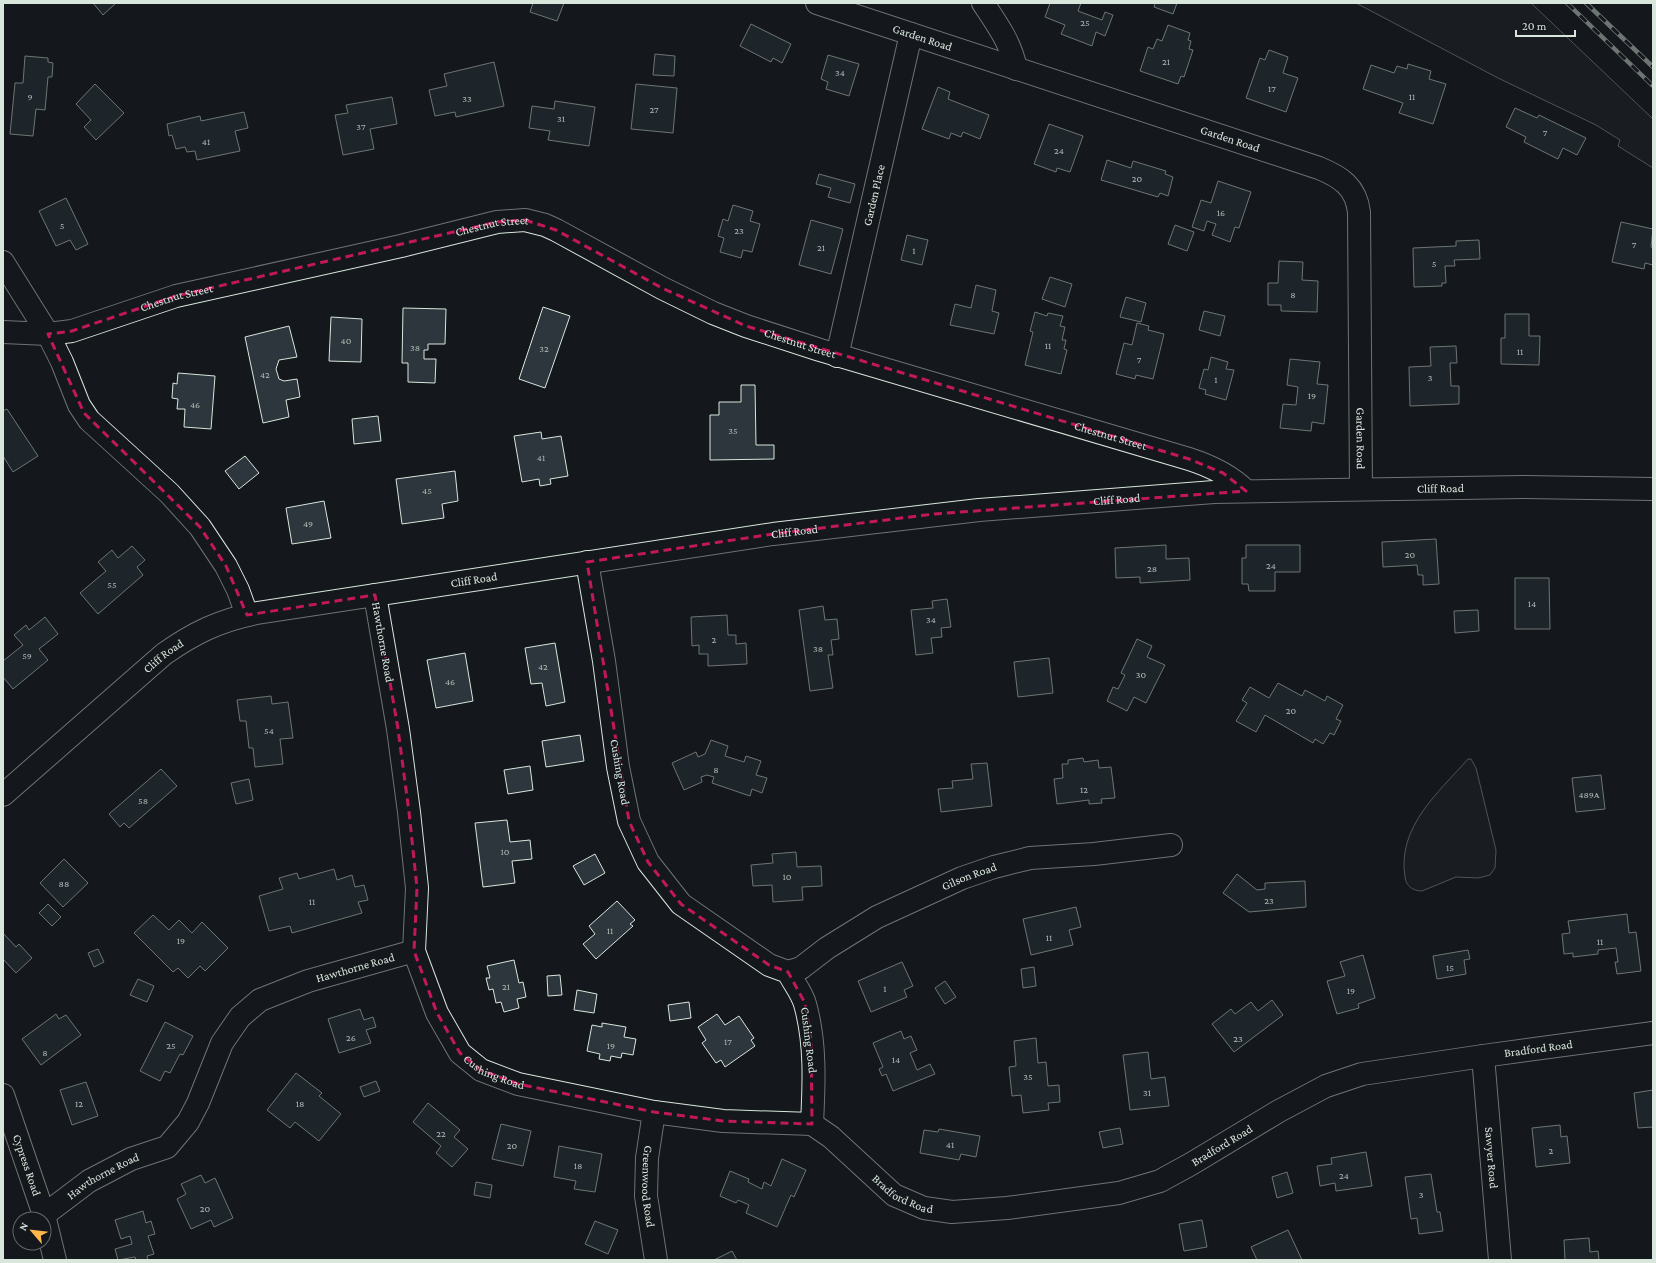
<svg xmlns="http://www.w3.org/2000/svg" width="1656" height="1263" font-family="'Crimson Pro',serif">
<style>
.green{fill:#202428;stroke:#939e99}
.building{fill:#2c363c;stroke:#d8e6dc}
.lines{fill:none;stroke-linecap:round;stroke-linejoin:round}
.minor-casing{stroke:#d8e6dc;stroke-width:24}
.minor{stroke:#14181c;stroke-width:22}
.rail-casing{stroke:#d8e6dc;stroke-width:4.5}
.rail{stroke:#14181c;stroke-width:3;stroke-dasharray:9;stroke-linecap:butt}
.marked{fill:none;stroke:#c2185b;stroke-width:3;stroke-dasharray:8 5;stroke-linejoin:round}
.labels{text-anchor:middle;stroke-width:3;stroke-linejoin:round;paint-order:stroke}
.number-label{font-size:10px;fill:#adbab4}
.street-label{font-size:12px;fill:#d8e6dc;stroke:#14181c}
</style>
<rect width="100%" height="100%" fill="#14181c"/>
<g class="green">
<polygon points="1356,3 1531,3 1653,119 1653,168 1618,146 1620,140 1596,125 1498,78"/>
<path d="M1468,759H1471L1476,768L1496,850L1495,868L1490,875L1478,878L1456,877L1422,891C1413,891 1406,886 1405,877C1397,827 1438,793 1468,759Z"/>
</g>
<g class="building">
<polygon points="93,3 116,3 103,15"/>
<polygon points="533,3 564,3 557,21 530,12"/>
<polygon points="1050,3 1081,3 1078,11 1102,20 1105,12 1113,15 1105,36 1096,32 1092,46 1061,34 1065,25 1045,17"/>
<polygon points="1155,3 1177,3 1173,14 1154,7"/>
<polygon points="751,24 791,44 782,63 773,58 771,62 740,46"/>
<polygon points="1168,25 1190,33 1188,40 1191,41 1189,49 1193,50 1184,77 1181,76 1178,84 1140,71 1148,47 1153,49 1157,39 1162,41"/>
<polygon points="1269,50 1288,57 1283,73 1298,78 1286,112 1246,98 1260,58 1265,60"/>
<polygon points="655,54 675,56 674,76 653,75"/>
<polygon points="828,55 859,64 849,96 826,89 828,82 821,79"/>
<polygon points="25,56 48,58 48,62 53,63 52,77 48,77 45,110 36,109 33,136 10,134 15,83 23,83"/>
<polygon points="494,62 504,106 456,117 455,112 435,116 429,90 447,86 444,74"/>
<polygon points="1408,64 1431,71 1429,79 1446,84 1433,124 1399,113 1403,103 1363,89 1371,65 1394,73 1397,66 1407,69"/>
<polygon points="95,84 124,113 96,140 84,127 91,120 76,104"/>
<polygon points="636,84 677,88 673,133 631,129"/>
<polygon points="938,87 950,92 948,99 989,115 980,139 963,132 961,137 951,133 949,139 922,129"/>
<polygon points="392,97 397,124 370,129 374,149 343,155 335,115 348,113 346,105"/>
<polygon points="555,101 595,107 589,146 548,140 550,131 529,128 532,106 554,109"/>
<polygon points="1515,108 1537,118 1539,115 1586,138 1577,155 1563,148 1558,159 1524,142 1526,137 1506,127"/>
<polygon points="244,112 248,128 235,131 240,151 197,160 195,151 187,152 185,147 176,149 172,135 169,136 167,124 200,116 201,121"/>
<polygon points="1049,124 1083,136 1070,172 1057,168 1056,172 1034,164"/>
<polygon points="1107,160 1131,168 1133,161 1166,171 1165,174 1173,177 1168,196 1160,193 1158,197 1101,180"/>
<polygon points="819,174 855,184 850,203 828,197 831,188 816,184"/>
<polygon points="1218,181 1251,192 1239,228 1235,227 1230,242 1212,235 1216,224 1207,221 1204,231 1192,227 1201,200 1211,203"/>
<polygon points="66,198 88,244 76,250 70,240 56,246 39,211"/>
<polygon points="733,205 753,211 750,221 760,224 752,252 743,250 741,258 720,252 724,238 718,236 723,219 728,221"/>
<polygon points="811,220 843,229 831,274 799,265"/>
<polygon points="1621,222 1653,229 1651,247 1653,248 1653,265 1645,263 1644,269 1612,262"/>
<polygon points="1175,225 1194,232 1187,251 1168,244"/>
<polygon points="907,235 928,240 922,265 901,260"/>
<polygon points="1479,240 1480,259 1454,260 1455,266 1445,266 1446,283 1442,283 1442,286 1414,287 1413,248 1456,246 1456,241"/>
<polygon points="1279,261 1303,262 1302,280 1318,281 1317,312 1281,311 1281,305 1268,305 1268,283 1278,283"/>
<polygon points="1050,277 1072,284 1065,307 1042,299"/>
<polygon points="976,285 996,290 992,311 999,313 994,334 950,325 955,304 971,308"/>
<polygon points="1126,297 1146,303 1141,322 1120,317"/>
<polygon points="543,307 570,316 545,388 519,379"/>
<polygon points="403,308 446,309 445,344 428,344 428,350 424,350 424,359 436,359 435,383 408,382 408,363 402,363"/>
<polygon points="1204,311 1225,316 1220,336 1199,330"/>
<polygon points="1035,312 1047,316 1048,313 1063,316 1060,326 1065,327 1062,340 1066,340 1064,349 1067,350 1061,374 1025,365 1033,332 1030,331"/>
<polygon points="1505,314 1529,314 1529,336 1540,336 1539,365 1501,364 1501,338 1505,338"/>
<polygon points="331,317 362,319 361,362 329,361"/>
<polygon points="1137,323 1149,326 1148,330 1164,334 1153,379 1136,375 1135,379 1116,374 1124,343 1132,345"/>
<polygon points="289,326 297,357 279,360 276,369 279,379 284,381 297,379 300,397 286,400 289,417 263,423 245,337"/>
<polygon points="1456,346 1457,363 1450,363 1451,386 1459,386 1459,404 1410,406 1409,367 1431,366 1430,347"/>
<polygon points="1211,357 1228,362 1226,369 1234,370 1226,400 1205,394 1206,390 1199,388 1204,369 1208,370"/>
<polygon points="1290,359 1320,362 1317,384 1328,385 1324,424 1312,422 1311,431 1280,428 1283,404 1296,405 1298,387 1287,385"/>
<polygon points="178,373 215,376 211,429 184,427 185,409 177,409 178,399 172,398 173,383 177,384"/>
<polygon points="741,385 755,385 756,445 774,445 774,459 710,460 710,415 719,415 719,402 741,402"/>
<polygon points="7,409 38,456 13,472 3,456 3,411"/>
<polygon points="378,416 381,441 354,444 352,419"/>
<polygon points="541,432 542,439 561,436 568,476 550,479 551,484 540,486 539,479 522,482 514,436"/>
<polygon points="245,456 259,473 239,489 225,471"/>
<polygon points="455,471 458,501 442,504 444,518 402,524 396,479"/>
<polygon points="324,501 331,538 292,544 286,508"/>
<polygon points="1436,539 1439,584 1423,585 1423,575 1418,575 1417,565 1383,567 1382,542"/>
<polygon points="1166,545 1166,559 1189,558 1190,580 1140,583 1140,577 1116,578 1115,548"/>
<polygon points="1246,545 1300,545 1300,572 1275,572 1275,591 1249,591 1248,584 1242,584 1242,558 1246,558"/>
<polygon points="132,546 145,560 137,567 143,575 98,614 80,593 106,571 98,562 112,550 118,558"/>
<polygon points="1515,578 1549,578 1550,629 1515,629"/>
<polygon points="947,599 951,627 941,628 942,637 931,638 933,653 916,655 911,610 933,608 932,601"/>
<polygon points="823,606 825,620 837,619 839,639 831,640 833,655 828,655 833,688 810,691 799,610"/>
<polygon points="1478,610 1479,631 1455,633 1454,611"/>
<polygon points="727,615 728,635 736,635 736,644 746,643 747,664 708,666 708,654 699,654 699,645 692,646 691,617"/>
<polygon points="45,617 58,634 39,649 48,660 13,689 3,677 3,661 23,645 14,635 26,625 29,630"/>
<polygon points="1137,639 1152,646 1147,657 1165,665 1146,703 1134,697 1127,711 1107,701 1113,687 1118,689 1125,675 1121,673"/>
<polygon points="555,643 565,702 546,706 542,683 531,684 525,648"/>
<polygon points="465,653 473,701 436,708 427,660"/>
<polygon points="1049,658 1053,693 1018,697 1014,662"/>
<polygon points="1278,683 1302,696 1305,690 1325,701 1327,696 1343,705 1336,719 1341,721 1334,735 1330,733 1323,744 1315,739 1313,743 1265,715 1256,732 1236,721 1247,703 1242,700 1250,687 1269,698"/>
<polygon points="271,696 272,704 288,702 293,738 280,739 283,764 255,767 253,748 249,748 246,721 240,721 237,700"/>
<polygon points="580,735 584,761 546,767 542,741"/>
<polygon points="711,740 728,746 725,756 744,762 746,756 761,761 756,775 767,778 762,793 752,789 750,796 712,783 714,777 707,775 701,777 702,782 684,790 672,763 696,752 698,757 705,754"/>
<polygon points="1083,758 1084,762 1098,760 1099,768 1111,767 1115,798 1101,799 1102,803 1089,804 1089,800 1057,804 1054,779 1063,778 1062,764 1068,764 1068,760"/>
<polygon points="987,763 992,806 941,812 938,789 953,788 952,781 973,779 971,764"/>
<polygon points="530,766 533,790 508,794 504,770"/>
<polygon points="161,769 177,786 129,828 124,823 120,827 109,814"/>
<polygon points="1601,775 1605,809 1576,812 1572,778"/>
<polygon points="249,779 253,800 236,804 231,783"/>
<polygon points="507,820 510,842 530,840 532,859 512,861 515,883 483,887 475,823"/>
<polygon points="796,852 797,867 821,866 822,886 802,887 803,900 773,902 772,885 753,886 751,865 773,863 772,854"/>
<polygon points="595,854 605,873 584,885 573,866"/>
<polygon points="64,859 88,883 63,907 40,883"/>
<polygon points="334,869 337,880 352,875 355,887 364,885 368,900 358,902 362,913 292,933 290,926 269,931 259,896 283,889 279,878 297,873 299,879"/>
<polygon points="1237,874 1257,890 1265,889 1265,883 1305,881 1306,907 1249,912 1223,893"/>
<polygon points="617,901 635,920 630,924 633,926 596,959 583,944 595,934 589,926"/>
<polygon points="48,904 61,917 52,926 39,913"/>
<polygon points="1076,907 1081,927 1069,930 1073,945 1031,955 1023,919"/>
<polygon points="1627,914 1629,933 1636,932 1641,971 1617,974 1615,962 1618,962 1616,948 1598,950 1598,954 1573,957 1573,953 1564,954 1562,934 1570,933 1568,921"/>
<polygon points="153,915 169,930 179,920 192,933 202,922 228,948 205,971 200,966 188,978 178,968 173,972 134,933"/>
<polygon points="3,933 16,947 19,944 32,958 16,973 3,959"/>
<polygon points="98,949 104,962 94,967 88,953"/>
<polygon points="1468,950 1470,959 1464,960 1466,974 1437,979 1433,956"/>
<polygon points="1363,955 1375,998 1358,1004 1359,1008 1337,1014 1327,981 1345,976 1340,962"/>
<polygon points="514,960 519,983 523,982 526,997 517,999 519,1008 504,1012 501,1002 496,1003 493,989 489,990 486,978 490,978 487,966"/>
<polygon points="902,962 913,986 904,990 907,997 871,1012 858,981"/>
<polygon points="1034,967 1036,986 1023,988 1021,969"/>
<polygon points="560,975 562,995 548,996 547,976"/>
<polygon points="138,979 154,986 147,1002 130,995"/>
<polygon points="945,981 956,997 945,1004 935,988"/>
<polygon points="577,990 597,994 594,1013 574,1010"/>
<polygon points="1272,1000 1283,1015 1234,1052 1212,1024 1231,1009 1235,1014 1251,1002 1258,1011"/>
<polygon points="689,1002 691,1018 670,1021 668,1005"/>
<polygon points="360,1009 364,1020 373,1017 376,1027 366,1030 371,1043 339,1053 328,1019"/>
<polygon points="56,1014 59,1019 66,1015 81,1035 41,1065 22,1039"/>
<polygon points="717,1014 725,1025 739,1016 754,1038 751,1040 755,1046 725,1067 721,1060 716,1063 702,1043 706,1040 698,1027"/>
<polygon points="165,1022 193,1036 183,1055 180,1054 170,1073 165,1071 160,1081 140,1071"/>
<polygon points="602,1023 626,1027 624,1037 636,1039 633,1055 622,1053 621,1058 611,1056 610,1061 599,1059 600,1054 587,1051 592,1025 602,1027"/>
<polygon points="901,1031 904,1039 911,1036 917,1050 910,1053 917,1070 930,1064 935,1074 893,1091 886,1074 882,1076 879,1069 883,1067 873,1043"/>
<polygon points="1036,1038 1038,1063 1046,1062 1048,1086 1059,1085 1060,1102 1048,1103 1049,1110 1023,1113 1021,1095 1012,1096 1009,1067 1016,1066 1014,1041"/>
<polygon points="1148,1052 1151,1079 1165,1077 1169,1106 1130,1110 1123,1055"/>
<polygon points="296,1073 322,1093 319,1096 341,1114 319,1141 295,1122 290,1128 267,1110"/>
<polygon points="376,1081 380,1091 364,1097 360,1087"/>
<polygon points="86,1082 98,1116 72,1125 60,1090"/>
<polygon points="1653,1090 1653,1127 1638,1128 1634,1093"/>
<polygon points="428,1103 460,1130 454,1137 468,1149 452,1167 436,1153 441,1146 413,1122"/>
<polygon points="501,1124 531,1131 523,1166 492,1159"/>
<polygon points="1560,1125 1561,1137 1567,1136 1570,1163 1536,1167 1532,1128"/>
<polygon points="1120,1128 1123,1144 1103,1148 1099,1132"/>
<polygon points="939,1129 980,1136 976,1157 961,1154 959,1160 920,1153 924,1130 938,1132"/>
<polygon points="559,1146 602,1154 595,1192 574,1189 576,1181 554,1177"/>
<polygon points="1366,1152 1372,1186 1336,1191 1335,1183 1320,1186 1317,1166 1332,1164 1331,1158"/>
<polygon points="782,1159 806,1170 794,1197 791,1195 777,1227 746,1213 749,1205 738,1200 736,1203 720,1196 730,1171 749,1179 748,1182 762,1189 764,1182 771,1186"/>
<polygon points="1287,1172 1293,1193 1277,1198 1272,1177"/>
<polygon points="1431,1174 1437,1212 1440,1212 1443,1231 1419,1234 1417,1218 1411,1219 1405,1177"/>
<polygon points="201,1175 205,1183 215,1178 233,1218 214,1227 211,1220 191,1229 177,1199 186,1194 181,1184"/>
<polygon points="476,1182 492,1185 490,1198 474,1195"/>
<polygon points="143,1211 146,1223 151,1221 155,1234 148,1236 154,1254 147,1256 148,1260 136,1260 135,1257 118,1260 115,1249 132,1244 130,1236 121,1239 115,1220"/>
<polygon points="1202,1220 1207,1247 1184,1251 1179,1224"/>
<polygon points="595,1221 618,1230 608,1254 585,1244"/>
<polygon points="1288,1230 1302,1260 1257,1260 1251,1247"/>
<polygon points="1589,1238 1590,1252 1598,1251 1599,1260 1565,1260 1564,1240"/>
<polygon points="732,1251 737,1260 714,1260"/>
</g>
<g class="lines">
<defs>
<g id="minor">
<path id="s1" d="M817,3L1319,168C1341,177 1356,187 1359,212L1361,489"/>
<path d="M983,3C997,24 1011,43 1016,69"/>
<polyline points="3,262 48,334 62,362 79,405 89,420 169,493 200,527 226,566 238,590 247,615"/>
<path id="s2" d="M3,332L48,334L72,331L176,296L401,246L497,222L525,220L545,225L556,230L662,288L713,313L746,326L820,350L1189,459C1211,466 1230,475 1246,491"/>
<path id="s3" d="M837,356L911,34"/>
<path id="s4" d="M3,795L164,654C194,633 220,620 257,613L773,534L979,510L1214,492L1523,487L1653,489"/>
<path id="s5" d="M414,951L437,1013L460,1053L481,1070L518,1084L654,1112L723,1121L812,1124C814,1084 816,1043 805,1004C802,993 793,982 788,972L769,965L681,904L648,862L629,821L618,767L604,661L587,562"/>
<path id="s6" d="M788,972L801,968L827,948L877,917L962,878L994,867L1030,858L1094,854L1171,845"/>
<path id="s7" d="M1483,1056L1500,1260"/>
<path id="s8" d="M3,1095L44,1215L55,1260"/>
<path id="s9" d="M654,1112L647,1158L646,1196L656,1260"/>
<path id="s10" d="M812,1124L831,1137L894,1195L924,1208L952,1212L1007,1208L1119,1193L1160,1181L1191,1164L1279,1111L1326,1086L1362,1074L1483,1056L1653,1033"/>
<path id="s11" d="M44,1215L89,1181L131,1159L167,1147L188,1122L198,1103L222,1043L240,1017L260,1000L308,981L414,951L417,888L409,812L398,729L375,595"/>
</g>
</defs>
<use href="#minor" class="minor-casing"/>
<use href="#minor" class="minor"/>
<defs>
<g id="rail">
<polyline points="1567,3 1653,86"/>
<polyline points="1586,3 1653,67"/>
</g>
</defs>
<use href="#rail" class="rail-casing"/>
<use href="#rail" class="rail"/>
</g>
<path d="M0 0H1656V1263H0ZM525,220L556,230L662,288L746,326L1189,459L1223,473L1246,491L934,514L773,534L587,562L629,821L648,862L681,904L769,965L788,972L805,1003L811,1040L812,1124L723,1121L654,1112L518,1084L481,1070L460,1053L437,1013L414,951L417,888L409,812L398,729L375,595L247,615L226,566L200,527L84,413L48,334L72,331L176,296L497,222Z" fill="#14181c" fill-opacity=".55" fill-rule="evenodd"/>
<path class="marked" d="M525,220L556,230L662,288L746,326L1189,459L1223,473L1246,491L934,514L773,534L587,562L629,821L648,862L681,904L769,965L788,972L805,1003L811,1040L812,1124L723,1121L654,1112L518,1084L481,1070L460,1053L437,1013L414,951L417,888L409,812L398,729L375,595L247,615L226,566L200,527L84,413L48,334L72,331L176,296L497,222Z"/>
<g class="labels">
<g class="number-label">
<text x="1085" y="26">25</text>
<text x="1166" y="65">21</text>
<text x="840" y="76">34</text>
<text x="1272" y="92">17</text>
<text x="30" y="100">9</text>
<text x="1412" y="100">11</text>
<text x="467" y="102">33</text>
<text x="654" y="113">27</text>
<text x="561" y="122">31</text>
<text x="361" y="130">37</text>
<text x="1545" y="136">7</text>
<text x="206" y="145">41</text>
<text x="1059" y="154">24</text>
<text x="1137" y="182">20</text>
<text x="1221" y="216">16</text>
<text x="62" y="229">5</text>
<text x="739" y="234">23</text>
<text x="1634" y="248">7</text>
<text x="821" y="251">21</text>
<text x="914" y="254">1</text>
<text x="1434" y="267">5</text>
<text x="1293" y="298">8</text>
<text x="346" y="344">40</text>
<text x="1048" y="349">11</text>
<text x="415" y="351">38</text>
<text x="544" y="352">32</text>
<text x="1520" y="355">11</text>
<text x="1139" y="363">7</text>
<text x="265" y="378">42</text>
<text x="1430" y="381">3</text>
<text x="1216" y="383">1</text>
<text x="1312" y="399">19</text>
<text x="195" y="408">46</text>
<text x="733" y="434">35</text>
<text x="541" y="461">41</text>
<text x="427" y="494">45</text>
<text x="308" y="527">49</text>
<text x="1410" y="558">20</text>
<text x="1271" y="569">24</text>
<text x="1152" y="572">28</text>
<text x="112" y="588">55</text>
<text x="1532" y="607">14</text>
<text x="931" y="623">34</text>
<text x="714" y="643">2</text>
<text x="818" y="652">38</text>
<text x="27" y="659">59</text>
<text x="543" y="670">42</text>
<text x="1141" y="678">30</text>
<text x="450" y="685">46</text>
<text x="1291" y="714">20</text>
<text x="269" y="734">54</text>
<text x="716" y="773">8</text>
<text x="1084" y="793">12</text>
<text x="1589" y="798">489A</text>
<text x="143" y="804">58</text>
<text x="505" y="855">10</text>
<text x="787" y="880">10</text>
<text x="64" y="887">88</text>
<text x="1269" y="904">23</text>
<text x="312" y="905">11</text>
<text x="610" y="934">11</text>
<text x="1049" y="941">11</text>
<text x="181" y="944">19</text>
<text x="1600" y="945">11</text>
<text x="1450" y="971">15</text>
<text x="506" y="990">21</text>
<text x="885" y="992">1</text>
<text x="1351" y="994">19</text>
<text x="351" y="1041">26</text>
<text x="1238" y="1042">23</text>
<text x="728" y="1045">17</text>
<text x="171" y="1049">25</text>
<text x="611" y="1049">19</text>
<text x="45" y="1056">8</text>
<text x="896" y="1063">14</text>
<text x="1028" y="1080">35</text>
<text x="1147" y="1096">31</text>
<text x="79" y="1107">12</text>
<text x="300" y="1107">18</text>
<text x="441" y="1137">22</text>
<text x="950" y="1148">41</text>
<text x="512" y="1149">20</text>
<text x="1551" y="1154">2</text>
<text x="578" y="1169">18</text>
<text x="1344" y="1179">24</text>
<text x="1421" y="1198">3</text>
<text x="205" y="1212">20</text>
</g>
<g class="street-label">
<text dy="4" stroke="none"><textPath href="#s1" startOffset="111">Garden Road</textPath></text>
<text dy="4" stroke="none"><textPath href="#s1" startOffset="435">Garden Road</textPath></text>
<text dy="4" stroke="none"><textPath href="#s3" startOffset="165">Garden Place</textPath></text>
<text dy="4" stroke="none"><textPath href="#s2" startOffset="503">Chestnut Street</textPath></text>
<text dy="4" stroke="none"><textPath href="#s2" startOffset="179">Chestnut Street</textPath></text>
<text dy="4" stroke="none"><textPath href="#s2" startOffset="839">Chestnut Street</textPath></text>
<text dy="4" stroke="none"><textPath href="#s2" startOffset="1163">Chestnut Street</textPath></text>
<text dy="4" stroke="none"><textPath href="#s1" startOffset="818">Garden Road</textPath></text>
<text dy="4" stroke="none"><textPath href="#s4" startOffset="1508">Cliff Road</textPath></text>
<text dy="4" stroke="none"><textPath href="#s4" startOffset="1184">Cliff Road</textPath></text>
<text dy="4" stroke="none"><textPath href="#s4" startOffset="860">Cliff Road</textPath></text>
<text dy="4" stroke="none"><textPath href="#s4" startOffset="536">Cliff Road</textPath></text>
<text transform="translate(383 642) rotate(80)" y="4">Hawthorne Road</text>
<text dy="4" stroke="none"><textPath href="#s4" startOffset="212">Cliff Road</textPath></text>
<text transform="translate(620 772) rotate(80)" y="4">Cushing Road</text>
<text dy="4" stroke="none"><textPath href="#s6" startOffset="206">Gilson Road</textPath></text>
<text dy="4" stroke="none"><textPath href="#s11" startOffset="419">Hawthorne Road</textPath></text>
<text transform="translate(809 1040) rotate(83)" y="4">Cushing Road</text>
<text dy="4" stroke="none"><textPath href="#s10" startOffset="788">Bradford Road</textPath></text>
<text dy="4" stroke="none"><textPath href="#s5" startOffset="152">Cushing Road</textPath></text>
<text dy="4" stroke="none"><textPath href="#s10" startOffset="452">Bradford Road</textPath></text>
<text dy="4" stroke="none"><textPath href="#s7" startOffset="102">Sawyer Road</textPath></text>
<text dy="4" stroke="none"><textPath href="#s8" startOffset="74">Cypress Road</textPath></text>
<text dy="4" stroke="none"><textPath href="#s11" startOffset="71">Hawthorne Road</textPath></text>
<text dy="4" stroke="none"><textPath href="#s9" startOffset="75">Greenwood Road</textPath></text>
<text dy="4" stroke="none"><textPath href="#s10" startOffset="116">Bradford Road</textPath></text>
</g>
</g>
<rect width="1656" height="1263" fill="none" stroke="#d8e6dc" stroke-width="8"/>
<g transform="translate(32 1231) rotate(298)"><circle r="19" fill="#14181c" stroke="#626a69"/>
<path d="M0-3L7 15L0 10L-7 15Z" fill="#ffb74d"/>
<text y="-6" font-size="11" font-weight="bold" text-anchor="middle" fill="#d8e6dc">N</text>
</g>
<path d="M1516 30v6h59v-6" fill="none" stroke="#d8e6dc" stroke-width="2"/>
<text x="1522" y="30" font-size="12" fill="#d8e6dc" stroke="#14181c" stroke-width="3" paint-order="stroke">20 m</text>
</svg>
